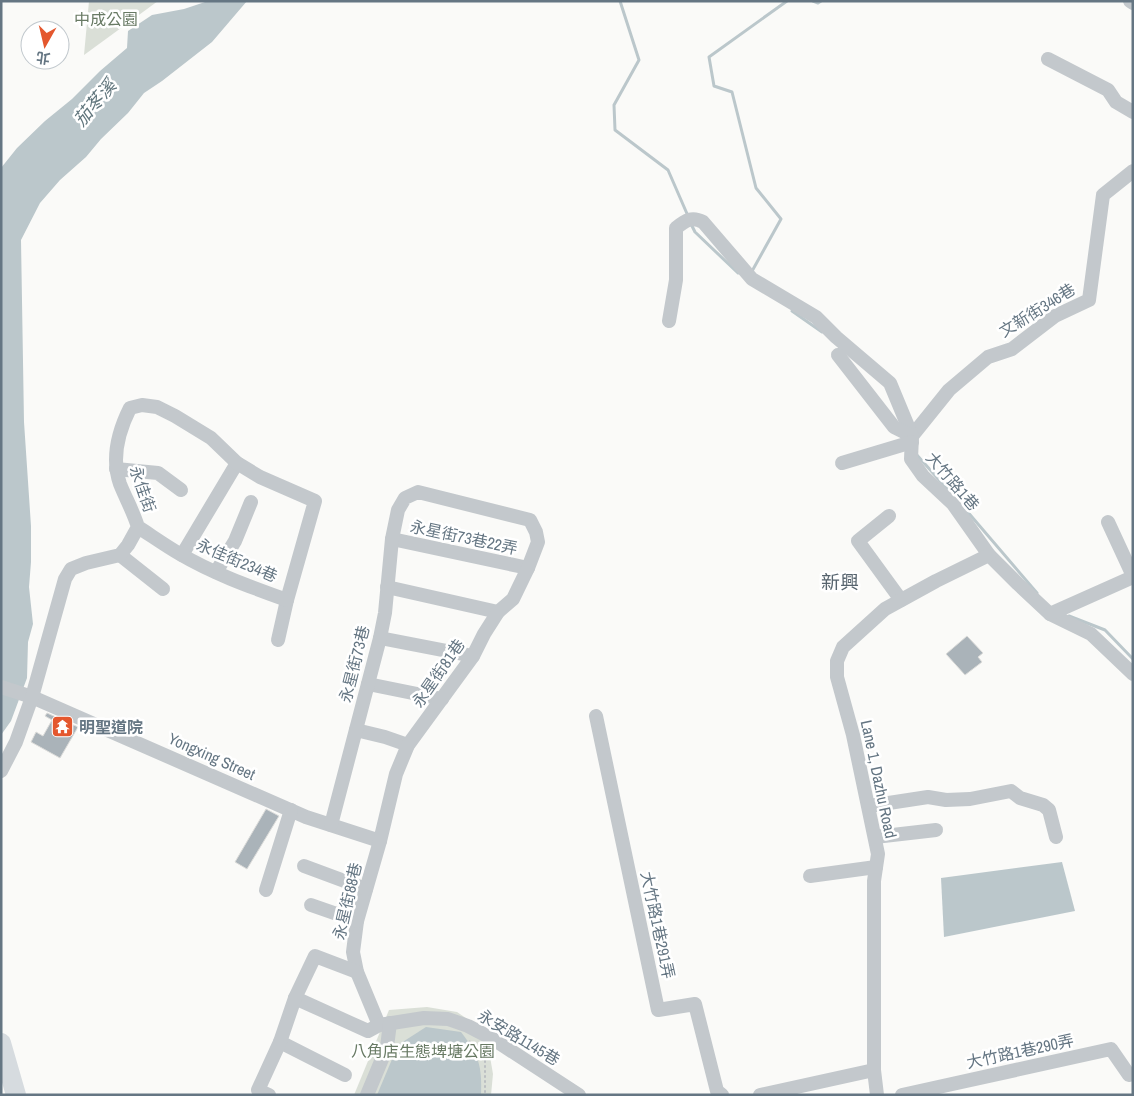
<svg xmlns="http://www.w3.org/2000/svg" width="1134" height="1096" font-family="'Archivo Narrow','Noto Sans TC',sans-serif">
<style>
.green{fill:#dadfd7}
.water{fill:#bbc7cb}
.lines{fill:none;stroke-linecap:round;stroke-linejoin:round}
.stream{stroke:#bbc7cb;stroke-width:3}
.building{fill:#aab3b9;stroke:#dcdcda}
.path{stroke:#bbbfc2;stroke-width:2;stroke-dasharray:2.5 2.5;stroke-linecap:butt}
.minor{stroke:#c3c8cc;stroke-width:14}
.highway{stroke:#d6dbdf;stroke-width:20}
.labels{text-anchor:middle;stroke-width:5;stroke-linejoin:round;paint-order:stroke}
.park-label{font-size:16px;fill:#687a64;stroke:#fff}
.street-label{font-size:16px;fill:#657683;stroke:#fff}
.poi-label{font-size:16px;font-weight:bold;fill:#657683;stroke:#fff;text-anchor:start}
.water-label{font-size:18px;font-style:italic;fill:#60757c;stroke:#fff}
.quarter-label{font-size:19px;fill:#57646e;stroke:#fff}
</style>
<rect width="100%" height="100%" fill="#fafaf8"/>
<g class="green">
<polygon points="89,1 158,1 84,55"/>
<polygon points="427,1007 457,1012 479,1027 489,1051 493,1074 491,1095 354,1095 389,1010"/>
</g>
<g class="water">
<polygon points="208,1 247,1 212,42 162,81 144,93 128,113 101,139 86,157 60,180 40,203 21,240 24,422 31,526 31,562 29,587 33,624 28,642 27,678 11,721 1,735 1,168 17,148 45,121 72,99 100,71 127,48 128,31 152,15 184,9"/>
<polygon points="1062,862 1075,911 944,937 941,878"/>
<path d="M426,1027L461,1032C479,1056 482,1065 481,1095H377L398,1045Z"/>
</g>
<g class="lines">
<g class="stream">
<polyline points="620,1 639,60 614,105 615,130 668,170 688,216"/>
<polyline points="813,1 818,3 821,1"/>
<polyline points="691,224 695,232 738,273"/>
<polyline points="751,273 781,219 756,188 732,92 714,86 709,57 787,1"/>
<polyline points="792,311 822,332"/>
<polyline points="916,454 950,492"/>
<polyline points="966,510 1037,593"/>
<polyline points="1069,616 1105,630 1133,659"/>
</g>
</g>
<g class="building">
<polygon points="967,636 983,653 978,657 982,662 965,675 946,654"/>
<polygon points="47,713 78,727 60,758 31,742 36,732 43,736 52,720 45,716"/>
<polygon points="266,809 279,816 247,869 235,862"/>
</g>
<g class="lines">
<polyline class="path" points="469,1041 485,1060 485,1095"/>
<g class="minor">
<polyline points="1130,1 1133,3"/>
<polyline points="1048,59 1108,90 1116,102 1133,112"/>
<polyline points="1133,171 1103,195 1089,300 1055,316 1012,349 988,357 949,390 912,436 911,459 923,476 953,504 989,555 1018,584 1050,614 1091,634 1133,674"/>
<path d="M669,321L676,280V228C686,220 692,216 703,222L752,279L816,317L836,337L890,383L912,436"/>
<polyline points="838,355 894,427 912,436"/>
<polyline points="842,463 912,442"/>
<polyline points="116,469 158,473 181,490"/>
<polyline points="889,516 858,541 901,600"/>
<polyline points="1108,522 1133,576"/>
<polyline points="392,539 528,568"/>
<polyline points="120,555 163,589"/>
<polyline points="182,555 237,463"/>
<polyline points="216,572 235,541 251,502"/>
<polyline points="387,587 498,612"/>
<polyline points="1050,614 1133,577"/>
<polyline points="380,638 473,656"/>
<polyline points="278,640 287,600"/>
<polyline points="368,684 442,699"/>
<polyline points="1,687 32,697 306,817 380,841"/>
<polyline points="596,716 658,1010 695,1004 717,1091 722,1095"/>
<polyline points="356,730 385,737 408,745"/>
<path d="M1,771L16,742L32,697L65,579L71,569L86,563L120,555L128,545L138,527C133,511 126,499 120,484C111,458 118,432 130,408L142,405L157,407L175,416L211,438L237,463L260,477L315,501L287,600C251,587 214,574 180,554C166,546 152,536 138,527"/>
<polyline points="869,806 928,797 946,800 970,799 1011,791 1020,798 1043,805 1049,810 1056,837"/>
<polyline points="331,825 380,638 385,613 392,539 398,510 405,498 418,492 530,520 536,532 538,542 528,568 513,599 498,612 484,634 473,656 408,745 396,774 380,841 357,921 353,952 357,972 379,1025"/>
<polyline points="875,837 936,830"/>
<polyline points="304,866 366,889"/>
<polyline points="810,876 876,867"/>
<polyline points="266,890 291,810"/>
<polyline points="311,905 357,921"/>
<polyline points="295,998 368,1031 379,1025 424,1018 448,1019 468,1026 493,1039 579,1095"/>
<polyline points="280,1042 345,1075"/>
<polyline points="269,1095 258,1090 280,1042 295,998 315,956 357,972"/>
<polyline points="367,1095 387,1047 390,1023"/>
<polyline points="760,1095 874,1070"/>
<polyline points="877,1095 874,1070 874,881 878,854 853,735 837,677 837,661 843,647 885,609 936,581 989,555"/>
<polyline points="902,1095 1111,1049 1129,1075 1133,1074"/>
</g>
<polyline class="highway" points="1,1043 16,1095"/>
</g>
<defs>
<symbol id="temple-square" viewBox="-11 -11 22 22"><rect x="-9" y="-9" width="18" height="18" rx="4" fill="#e4572e" stroke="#fff"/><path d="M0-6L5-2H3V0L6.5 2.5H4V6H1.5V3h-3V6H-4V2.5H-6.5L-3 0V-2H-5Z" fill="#fff"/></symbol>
</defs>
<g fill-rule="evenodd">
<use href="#temple-square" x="50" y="714" width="25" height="25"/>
</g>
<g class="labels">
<g class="park-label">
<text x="106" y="25">中成公園</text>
<text x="423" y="1057">八角店生態埤塘公園</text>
</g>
<g class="street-label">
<text transform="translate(1037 310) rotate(-32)" y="6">文新街346巷</text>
<text transform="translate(953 481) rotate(49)" y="6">大竹路1巷</text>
<text transform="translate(143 489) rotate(71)" y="6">永佳街</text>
<text transform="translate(464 537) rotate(12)" y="6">永星街73巷22弄</text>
<text transform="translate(237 560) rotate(23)" y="6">永佳街234巷</text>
<text transform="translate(354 664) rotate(-76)" y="6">永星街73巷</text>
<text transform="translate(438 673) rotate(-55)" y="6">永星街81巷</text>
<text transform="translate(212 756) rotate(24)" y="6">Yongxing Street</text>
<text transform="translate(879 779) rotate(78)" y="6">Lane 1, Dazhu Road</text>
<text transform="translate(347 901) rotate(-77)" y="6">永星街88巷</text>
<text transform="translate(658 925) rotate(78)" y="6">大竹路1巷291弄</text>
<text transform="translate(519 1037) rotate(31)" y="6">永安路1145巷</text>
<text transform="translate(1020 1051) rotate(-12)" y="6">大竹路1巷290弄</text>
</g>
<g class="poi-label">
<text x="79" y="733">明聖道院</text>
</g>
<g class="water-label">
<text transform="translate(95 103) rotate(-50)" y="6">茄苳溪</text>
</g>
<g class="quarter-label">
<text x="840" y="589">新興</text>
</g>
</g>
<rect width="1134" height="1096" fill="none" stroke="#657683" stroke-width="5"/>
<g transform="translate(45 45) rotate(188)"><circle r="24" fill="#ffffff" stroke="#c1c8cd"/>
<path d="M0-4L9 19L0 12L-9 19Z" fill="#e4572e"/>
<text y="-8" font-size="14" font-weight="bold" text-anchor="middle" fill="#657683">北</text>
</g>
</svg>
